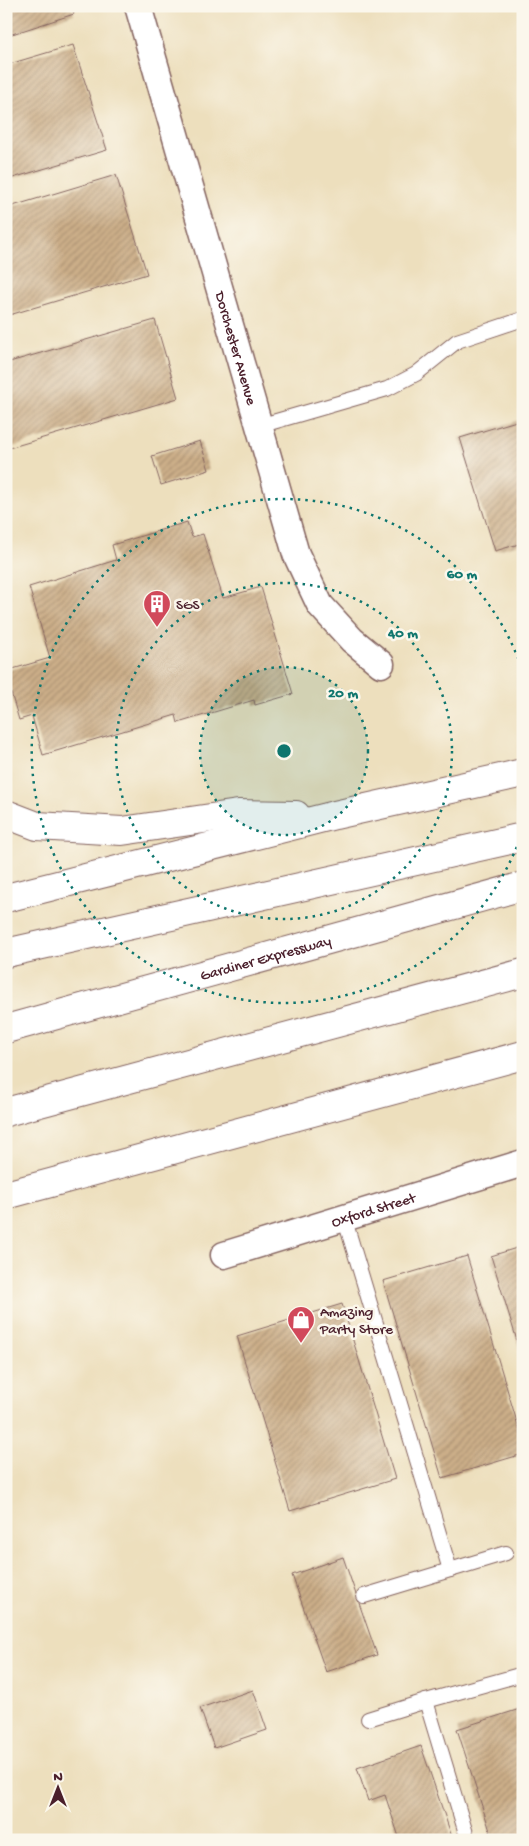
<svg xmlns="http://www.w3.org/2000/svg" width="529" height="1846" font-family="'Gochi Hand',sans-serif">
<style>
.building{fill:url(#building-hatch)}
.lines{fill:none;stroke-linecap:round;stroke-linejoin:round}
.service-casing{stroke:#83625e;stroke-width:16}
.minor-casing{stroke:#83625e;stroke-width:29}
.motorway-casing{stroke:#83625e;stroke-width:30}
.service{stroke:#fff;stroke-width:14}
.minor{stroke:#fff;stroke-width:26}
.motorway{stroke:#fff;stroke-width:28}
.ring{fill:none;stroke:#0f766e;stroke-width:2.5;stroke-dasharray:2.5 5}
.labels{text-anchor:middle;stroke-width:5;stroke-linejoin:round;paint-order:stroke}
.street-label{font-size:15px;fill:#4a1f2b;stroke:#fbf7ec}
.poi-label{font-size:15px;fill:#4a1f2b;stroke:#fbf7ec;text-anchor:start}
.centre{fill:#0f766e;stroke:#fbf7ec;stroke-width:2.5}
.ring-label{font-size:15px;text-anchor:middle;font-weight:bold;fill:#0f766e;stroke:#fbf7ec;stroke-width:5;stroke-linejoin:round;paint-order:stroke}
</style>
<defs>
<pattern id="building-hatch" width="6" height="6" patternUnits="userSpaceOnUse" patternTransform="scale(1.25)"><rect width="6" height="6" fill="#ccaf89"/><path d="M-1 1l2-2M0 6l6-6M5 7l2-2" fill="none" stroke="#a88e70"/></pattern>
</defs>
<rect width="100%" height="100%" fill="#fbf7ec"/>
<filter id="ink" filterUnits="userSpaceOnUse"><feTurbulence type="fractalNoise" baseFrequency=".02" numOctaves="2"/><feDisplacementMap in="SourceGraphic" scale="10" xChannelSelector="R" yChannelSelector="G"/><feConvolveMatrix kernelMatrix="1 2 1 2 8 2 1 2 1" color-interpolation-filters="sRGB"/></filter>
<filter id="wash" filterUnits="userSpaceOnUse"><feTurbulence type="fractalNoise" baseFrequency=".0096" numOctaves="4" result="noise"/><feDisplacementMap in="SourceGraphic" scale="20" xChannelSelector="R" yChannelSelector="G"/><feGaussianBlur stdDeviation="1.12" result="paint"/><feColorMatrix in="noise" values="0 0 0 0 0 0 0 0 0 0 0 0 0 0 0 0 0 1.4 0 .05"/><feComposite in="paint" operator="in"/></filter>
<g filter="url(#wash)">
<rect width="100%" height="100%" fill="#eddfbd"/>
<g id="blocks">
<g class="building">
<polygon points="6,6 71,6 74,14 6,36"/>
<polygon points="73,45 107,150 6,180 6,65"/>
<polygon points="116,175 147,274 6,316 6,208"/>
<polygon points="155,320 178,398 9,448 6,441 6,363"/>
<polygon points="523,419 523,554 522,554 519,544 495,551 460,438"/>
<polygon points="200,441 209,470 161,485 152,456"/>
<polygon points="187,522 192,537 203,534 223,598 261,587 293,694 255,705 254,700 178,723 176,715 43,755 32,716 19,720 6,676 6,671 50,658 29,587 116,560 112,545"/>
<polygon points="523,1246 523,1357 522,1357 491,1256"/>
<polygon points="467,1256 523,1442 523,1454 442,1478 383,1281"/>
<polygon points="342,1304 395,1479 290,1511 237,1336"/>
<polygon points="343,1557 377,1655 326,1672 292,1575"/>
<polygon points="253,1690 267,1730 214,1748 200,1708"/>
<polygon points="523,1708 523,1840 493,1840 457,1729"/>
<polygon points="421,1746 453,1840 400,1840 385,1795 368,1801 357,1768"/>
</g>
</g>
</g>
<g filter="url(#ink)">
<use href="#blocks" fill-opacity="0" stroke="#83625e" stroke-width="1"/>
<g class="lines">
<defs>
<g id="service">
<polyline points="259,426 387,389 416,374 457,341 523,319"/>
<polyline points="344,1217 450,1570 506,1553"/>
<polyline points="364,1596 450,1570"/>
<polyline points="368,1719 426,1701"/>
<polyline points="468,1840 426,1701 523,1674"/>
</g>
<g id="minor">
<path id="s1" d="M138,6L296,554L320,605L352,640L381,664"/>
<path id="s2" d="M224,1255L523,1163"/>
</g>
<g id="motorway">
<polyline points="6,814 37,826 122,831 238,814 296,815"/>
<polyline points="6,898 335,815 523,773"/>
<polyline points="6,953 523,837"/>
<path id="s3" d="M6,1029L523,886"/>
<polyline points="6,1112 523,973"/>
<polyline points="6,1195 523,1055"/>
</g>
</defs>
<use href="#service" class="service-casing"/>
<use href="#minor" class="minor-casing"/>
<use href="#motorway" class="motorway-casing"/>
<use href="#service" class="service"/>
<use href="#minor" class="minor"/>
<use href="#motorway" class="motorway"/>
</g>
</g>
<circle cx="284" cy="751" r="84" fill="#0f766e" fill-opacity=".12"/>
<g class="ring">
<circle cx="284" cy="751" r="84"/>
<circle cx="284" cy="751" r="168"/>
<path d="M522 833A252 252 0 1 1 522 669"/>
</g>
<defs>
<symbol id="building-pin" viewBox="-11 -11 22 30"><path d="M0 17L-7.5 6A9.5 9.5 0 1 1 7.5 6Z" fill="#d1495b" stroke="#fbf7ec"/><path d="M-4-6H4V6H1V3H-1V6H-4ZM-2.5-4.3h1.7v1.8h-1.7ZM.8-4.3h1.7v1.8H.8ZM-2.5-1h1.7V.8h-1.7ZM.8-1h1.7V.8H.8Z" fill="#fff"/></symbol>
<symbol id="shop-pin" viewBox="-11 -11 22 30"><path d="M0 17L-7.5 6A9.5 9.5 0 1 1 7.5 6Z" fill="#d1495b" stroke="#fbf7ec"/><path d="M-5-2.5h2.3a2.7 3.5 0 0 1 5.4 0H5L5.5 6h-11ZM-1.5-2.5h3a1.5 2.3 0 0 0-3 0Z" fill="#fff"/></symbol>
</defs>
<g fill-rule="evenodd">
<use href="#building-pin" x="141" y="588" width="32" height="43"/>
<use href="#shop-pin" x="285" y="1304" width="32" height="43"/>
</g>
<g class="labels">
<g class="street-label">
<text dy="5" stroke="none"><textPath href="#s1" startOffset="356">Dorchester Avenue</textPath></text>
<text dy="5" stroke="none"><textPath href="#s3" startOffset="269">Gardiner Expressway</textPath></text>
<text dy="5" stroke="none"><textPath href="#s2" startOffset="156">Oxford Street</textPath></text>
</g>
<g class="poi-label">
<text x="176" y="609">SGS</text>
<text x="320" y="1316">Amazing<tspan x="320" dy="17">Party Store</tspan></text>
</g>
</g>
<circle cx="284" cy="751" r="8" class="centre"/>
<g class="ring-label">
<text x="462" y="578">60 m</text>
<text x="403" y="637">40 m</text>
<text x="343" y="697">20 m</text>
</g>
<rect width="529" height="1846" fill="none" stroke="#fbf7ec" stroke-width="25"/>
<g transform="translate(58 1788)" stroke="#fbf7ec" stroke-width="4" paint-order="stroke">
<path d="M0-4L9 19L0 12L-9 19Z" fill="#4a1f2b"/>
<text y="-8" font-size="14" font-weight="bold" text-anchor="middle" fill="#4a1f2b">N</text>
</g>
</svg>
